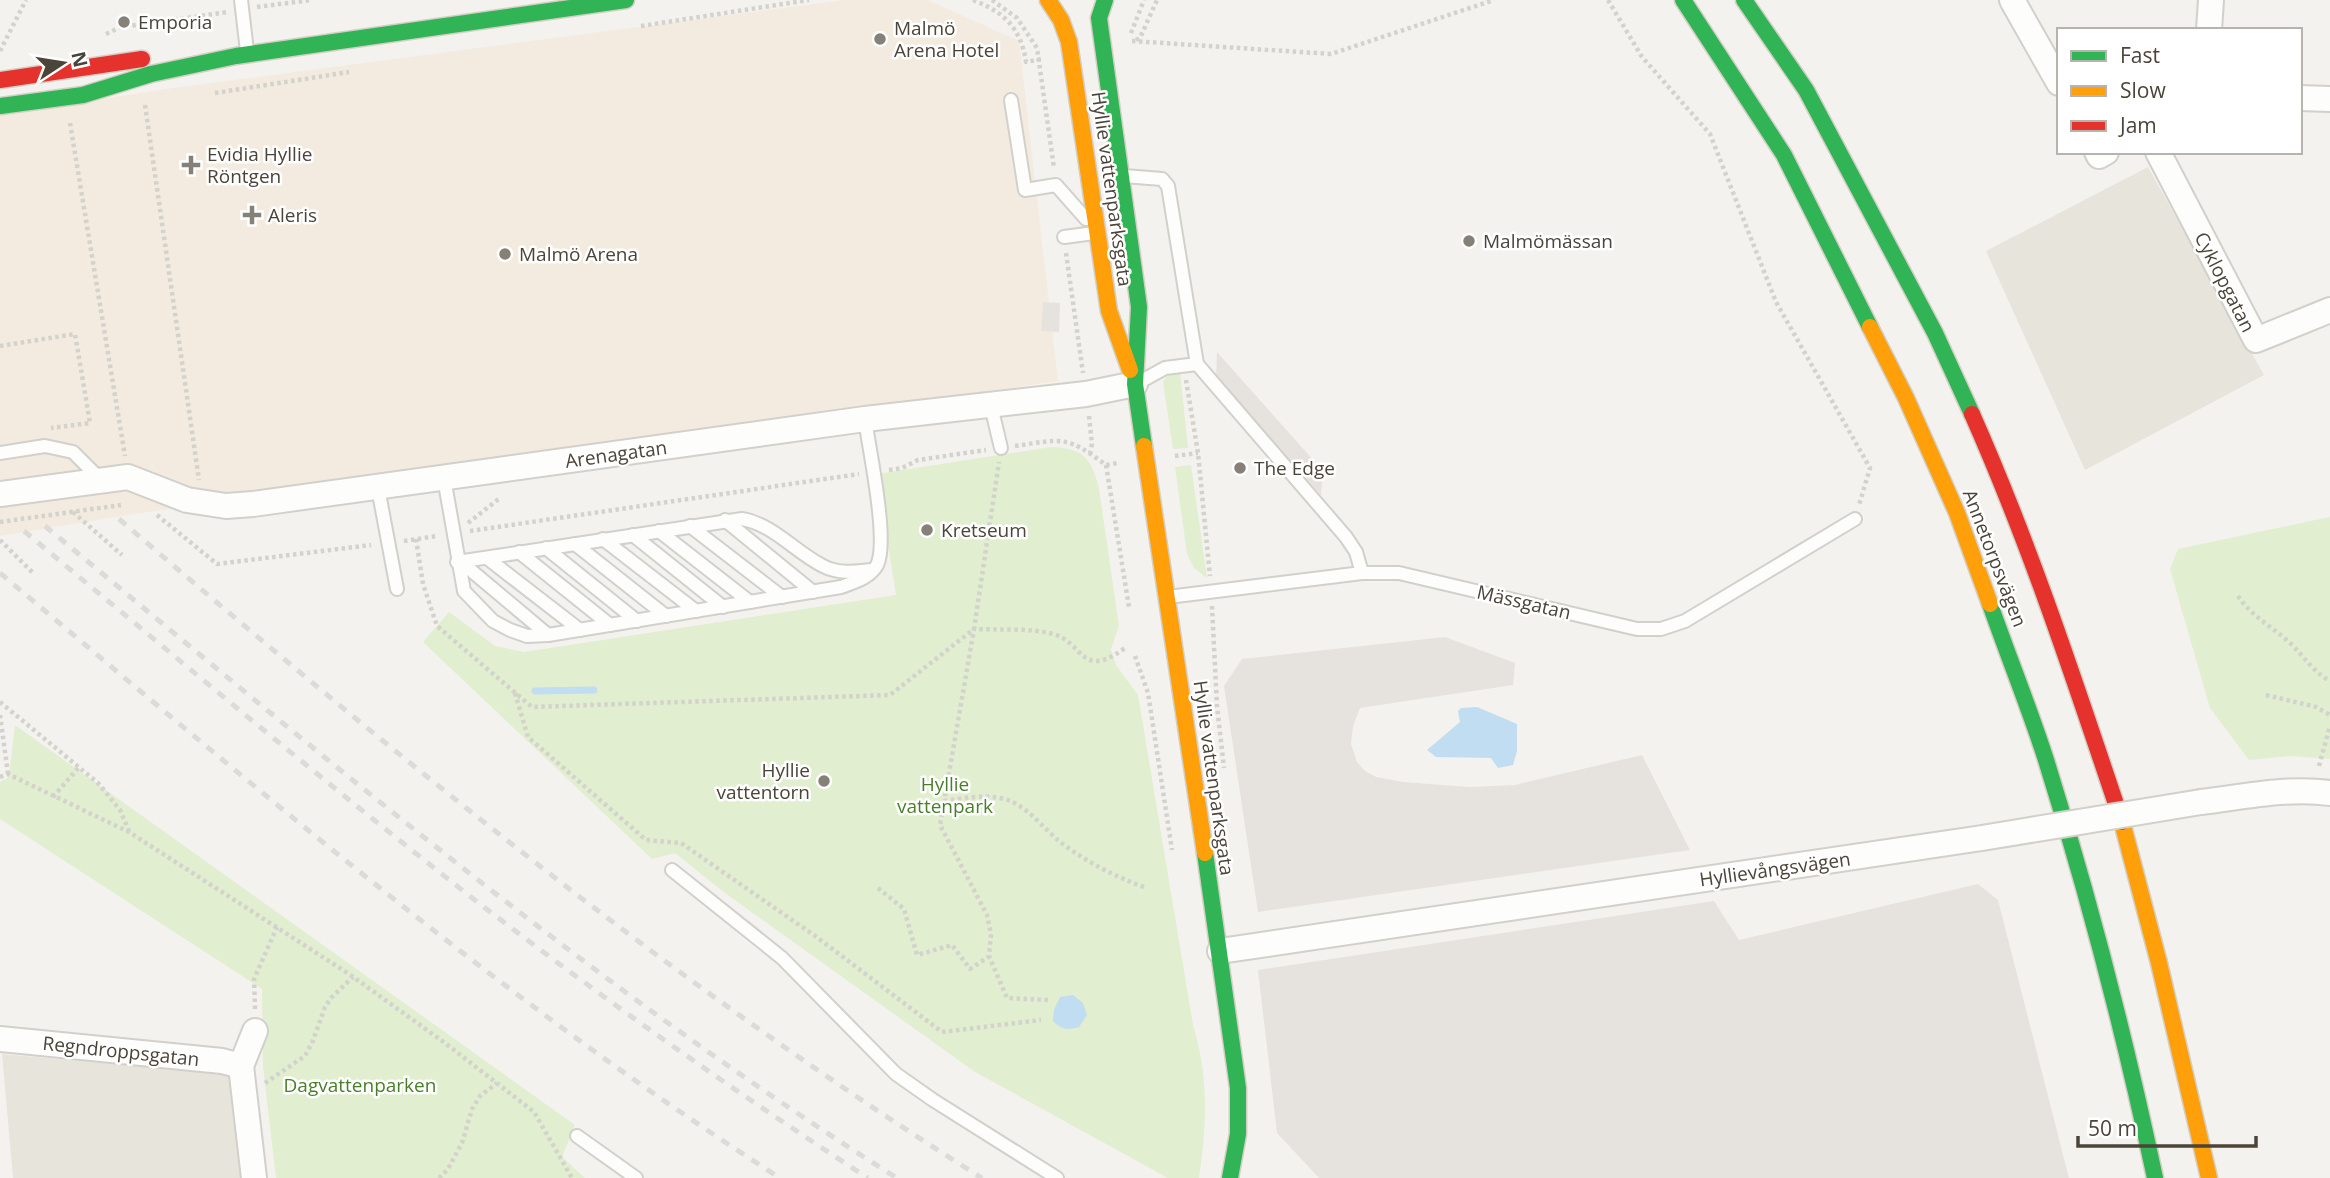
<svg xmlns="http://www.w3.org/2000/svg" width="2330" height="1178" font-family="'Open Sans',sans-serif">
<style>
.residential{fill:#e7e4dc}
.commercial{fill:#f3ebdf}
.green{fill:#e1eecf}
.parking{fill:#e6e3df}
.water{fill:#c0ddf1}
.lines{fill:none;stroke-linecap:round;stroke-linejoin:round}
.stream{stroke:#c0ddf1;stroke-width:7}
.lane-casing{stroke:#d2d0cb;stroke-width:16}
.street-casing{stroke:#d2d0cb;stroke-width:28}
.fast-casing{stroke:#d3cfc5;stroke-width:19}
.slow-casing{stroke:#d3cfc5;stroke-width:19}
.jam-casing{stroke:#d3cfc5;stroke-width:19}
.path{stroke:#d3d2cc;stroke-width:4.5;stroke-dasharray:3.5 3.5;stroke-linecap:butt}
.lane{stroke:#fdfdfc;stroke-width:12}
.street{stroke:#fdfdfc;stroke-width:24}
.fast{stroke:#30b455;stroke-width:16}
.slow{stroke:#ff9f0a;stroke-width:16}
.jam{stroke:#e5322d;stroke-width:16}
.rail{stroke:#dbdbda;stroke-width:5;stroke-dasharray:9 9;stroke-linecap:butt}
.street-bridge-casing{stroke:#d2d0cb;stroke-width:28;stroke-linecap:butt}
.street-bridge{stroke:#fdfdfc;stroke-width:24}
.poi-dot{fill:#868178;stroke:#fff;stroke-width:2.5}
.labels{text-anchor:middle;stroke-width:5;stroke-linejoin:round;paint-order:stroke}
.poi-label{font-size:19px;fill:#4b4439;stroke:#fff;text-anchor:start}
.street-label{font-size:19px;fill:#4b4439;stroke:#fff}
.park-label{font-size:19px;fill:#4a7f2a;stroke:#fff}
</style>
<rect width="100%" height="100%" fill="#f4f2ee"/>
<g class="residential">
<polygon points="2148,167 2264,375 2085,470 1986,251"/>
<polygon points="2,1054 236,1075 246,1178 13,1178"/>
</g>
<polygon class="commercial" points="844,0 928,0 1019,41 1058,381 134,514 0,536 0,115 173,88"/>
<g class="green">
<polygon points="1180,372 1188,448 1173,449 1163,382 1168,374"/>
<path d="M1051,447C1084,448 1092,459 1099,489L1119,626L1111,649L1116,665L1138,695L1193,1025C1209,1078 1207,1123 1199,1178H1168L975,1072L725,893L675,853L652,859L423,642L449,612L495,646L524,652L896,595L877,474Z"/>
<polygon points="1191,465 1207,578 1194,568 1187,554 1175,467"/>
<polygon points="2330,517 2330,759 2290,756 2249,760 2210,708 2170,569 2178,549"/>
<polygon points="15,725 575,1125 562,1157 585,1178 276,1178 263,1067 262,989 0,819 0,782 9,777"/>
</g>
<g class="parking">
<polygon points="1043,302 1060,303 1059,332 1041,331"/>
<polygon points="1217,352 1323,471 1321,495 1216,377"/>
<polygon points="1445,637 1515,663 1513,685 1360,708 1353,726 1351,744 1357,762 1365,771 1376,777 1403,782 1470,787 1515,785 1642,755 1690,850 1258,912 1224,686 1242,659"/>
<polygon points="1978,884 1998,900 2069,1178 1319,1178 1277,1133 1258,970 1714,901 1739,940"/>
</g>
<g class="water">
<polygon points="1477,707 1517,724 1517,751 1513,765 1498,768 1491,758 1436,757 1427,750 1460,722 1458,711 1461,708"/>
<path d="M1073,995L1083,1003L1087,1015L1079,1027C1067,1030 1062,1030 1053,1021L1054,1010L1060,997Z"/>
</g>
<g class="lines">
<polyline class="stream" points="535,691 594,690"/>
<defs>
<g id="lane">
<polyline points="241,0 247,51"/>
<polyline points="1011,100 1025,190 1056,185 1086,219"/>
<polyline points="1124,176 1162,179 1168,186 1197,364 1346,537 1356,552 1362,573"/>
<polyline points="1064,237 1094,233"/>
<polyline points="1138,383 1165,368 1197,364"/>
<polyline points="991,406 1001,448"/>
<polyline points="0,453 45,446 73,452 100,479"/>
<path d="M444,478L464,591L493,621L510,630L527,636L548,635L841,587C854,582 870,578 877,565C889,541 869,449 865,419"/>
<polyline points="378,488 397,589"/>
<polyline points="725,520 813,592"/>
<polyline points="690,526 782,597"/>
<polyline points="659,531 750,602"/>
<polyline points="633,535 723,607"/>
<polyline points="603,539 696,611"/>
<polyline points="575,544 666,616"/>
<polyline points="546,548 637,621"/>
<polyline points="519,552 610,625"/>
<polyline points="487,558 580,630"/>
<path d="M457,562L742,519C773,524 795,552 823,566C838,574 855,572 871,570"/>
<polyline points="461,562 548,635"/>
<polyline points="1168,597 1362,573 1399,573 1637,629 1661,629 1685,621 1855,519"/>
<polyline points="672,870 782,958 896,1074 933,1100 1057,1178"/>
<polyline points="577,1136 636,1178"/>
</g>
<g id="street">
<polyline points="2012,0 2059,83"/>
<polyline points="2209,30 2211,0"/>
<polyline points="2300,98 2330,99"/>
<polyline points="2097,152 2099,156 2106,152"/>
<polyline points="2158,152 2256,340 2330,310"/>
<polyline points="0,494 128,477 187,500 226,506 253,504 865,419 1086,394 1135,384"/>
<path d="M2201,802C2243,797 2288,787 2330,793"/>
<polyline points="1220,951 1982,838"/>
<polyline points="0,1039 222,1061 241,1066 254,1178"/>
<polyline points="241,1066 255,1031"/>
</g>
<g id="fast">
<polyline points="1105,0 1099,18 1139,307 1135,384 1144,446"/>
<polyline points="1683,0 1784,155 1870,327"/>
<polyline points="1744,0 1806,90 1935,333 1972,414"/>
<polyline points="0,106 83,95 151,74 236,56 626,0"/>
<path d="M1990,604C2008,656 2029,707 2046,760C2089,897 2125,1037 2155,1178"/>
<polyline points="1205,853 1238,1088 1238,1134 1230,1178"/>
</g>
<g id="slow">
<polyline points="1048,0 1061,20 1069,42 1109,311 1130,370"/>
<polyline points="1870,327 1906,398 1957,513 1990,604"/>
<polyline points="1144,446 1205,853"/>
<polyline points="2122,822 2159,963 2209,1178"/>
</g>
<g id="jam">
<polyline points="0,80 142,59"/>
<path d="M1972,414C2031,547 2076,685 2122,822"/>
</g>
</defs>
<use href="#lane" class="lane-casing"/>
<use href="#street" class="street-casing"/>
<use href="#fast" class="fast-casing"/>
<use href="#slow" class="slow-casing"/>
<use href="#jam" class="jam-casing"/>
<g class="path">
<path d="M973,0C1004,12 1021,28 1026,62L1042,59"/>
<polyline points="992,0 1017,18 1037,48 1054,168"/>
<polyline points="1608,0 1642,57 1710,134 1776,302 1870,468 1859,505"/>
<polyline points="257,7 311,0"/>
<polyline points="641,26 809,0"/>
<polyline points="1131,33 1144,0"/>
<polyline points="106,34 121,27 228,12"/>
<polyline points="1136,40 1140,38 1157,0"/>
<polyline points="1132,41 1331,54 1494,0"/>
<polyline points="0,51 26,0"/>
<polyline points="215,93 349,72"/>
<polyline points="145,105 199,480"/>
<polyline points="70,123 125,456"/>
<polyline points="1066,253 1083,373"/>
<polyline points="0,346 75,334 90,423 51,428"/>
<polyline points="1186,380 1198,453 1210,576"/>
<polyline points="1089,416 1092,444 1090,453"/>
<path d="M1015,446C1063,439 1066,435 1106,465L1118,463"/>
<polyline points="1175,456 1198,453"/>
<polyline points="1106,465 1129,607"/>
<polyline points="889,470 902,468 918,460 986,450"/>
<polyline points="73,512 122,555"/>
<polyline points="157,515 217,564 371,545"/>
<polyline points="0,522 121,505"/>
<polyline points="468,523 500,498"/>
<polyline points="470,531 859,474"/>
<polyline points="416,539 423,584 437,626 532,707 890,695 974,629 999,462"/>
<polyline points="0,540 34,574"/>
<polyline points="404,541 437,536"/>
<path d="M2238,596C2251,616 2271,626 2289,642C2303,655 2312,671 2330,681"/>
<polyline points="1212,606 1217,706 1224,768"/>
<polyline points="1135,656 1148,693 1172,850"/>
<polyline points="515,693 528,737 646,840 681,843 818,938 942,1032 1041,1020"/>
<polyline points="2266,695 2316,707 2330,715"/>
<polyline points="0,702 98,783 120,810 129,831"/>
<polyline points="0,715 8,774"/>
<polyline points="2319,766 2330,726"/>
<polyline points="0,777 8,774 129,832 349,974 445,1043 534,1112 572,1178"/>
<polyline points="53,797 79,767"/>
<path d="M944,801C964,798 985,794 1004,799C1027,805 1043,828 1060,842C1087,862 1115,877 1147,888"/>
<polyline points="878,888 904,909 917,955 952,945 970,969 988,957"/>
<path d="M1048,1000L1007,998L989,956L991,934L987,915L940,825L974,629C996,630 1033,628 1053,634C1084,642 1080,681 1125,648"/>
<polyline points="255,1009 254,979 277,927"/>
<polyline points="265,1083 305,1056 312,1043 325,1007 331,998 353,977"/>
<polyline points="439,1178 448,1169 462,1143 472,1109 480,1096 497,1083"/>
</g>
<use href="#lane" class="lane"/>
<use href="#street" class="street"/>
<use href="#fast" class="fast"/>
<use href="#slow" class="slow"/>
<use href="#jam" class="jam"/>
<g class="rail">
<path d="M119,519C394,755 675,986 982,1178"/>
<path d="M45,526C320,754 593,987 897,1178"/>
<path d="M24,531C172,654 319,778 471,897C599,996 732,1090 868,1178"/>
<path d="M0,573C252,785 502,1000 780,1178"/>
</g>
<defs>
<polyline id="street-bridge" points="1982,838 2201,802"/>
</defs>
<use href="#street-bridge" class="street-bridge-casing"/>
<use href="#street-bridge" class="street-bridge"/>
</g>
<g class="poi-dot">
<circle cx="124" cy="22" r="7"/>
<circle cx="880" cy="39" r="7"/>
<path d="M187.5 154.5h7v7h7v7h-7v7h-7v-7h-7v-7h7z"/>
<path d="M248.5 204.5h7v7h7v7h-7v7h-7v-7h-7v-7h7z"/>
<circle cx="1469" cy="241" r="7"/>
<circle cx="505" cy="254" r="7"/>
<circle cx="1240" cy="468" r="7"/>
<circle cx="927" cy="530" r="7"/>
<circle cx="824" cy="781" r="7"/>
</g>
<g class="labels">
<g class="poi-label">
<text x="138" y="29">Emporia</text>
<text x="894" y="35">Malmö<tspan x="894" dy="22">Arena Hotel</tspan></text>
<text x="207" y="161">Evidia Hyllie<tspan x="207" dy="22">Röntgen</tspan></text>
<text x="268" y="222">Aleris</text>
<text x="1483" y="248">Malmömässan</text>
<text x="519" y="261">Malmö Arena</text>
<text x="1254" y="475">The Edge</text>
<text x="941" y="537">Kretseum</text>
<text x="810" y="777" text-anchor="end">Hyllie<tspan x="810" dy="22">vattentorn</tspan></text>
</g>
<g class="street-label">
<text transform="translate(1112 189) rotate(82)" y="7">Hyllie vattenparksgata</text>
<text transform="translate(2225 282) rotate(63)" y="7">Cyklopgatan</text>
<text transform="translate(616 454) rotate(-8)" y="7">Arenagatan</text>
<text transform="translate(1995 558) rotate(69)" y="7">Annetorpsvägen</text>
<text transform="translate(1524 602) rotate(13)" y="7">Mässgatan</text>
<text transform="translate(1214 778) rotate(82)" y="7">Hyllie vattenparksgata</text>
<text transform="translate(1775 869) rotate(-8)" y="7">Hyllievångsvägen</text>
<text transform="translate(121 1051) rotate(6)" y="7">Regndroppsgatan</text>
</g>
<g class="park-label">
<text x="945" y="791">Hyllie<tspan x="945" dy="22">vattenpark</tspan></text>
<text x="360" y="1092">Dagvattenparken</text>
</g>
</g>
<rect x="2057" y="28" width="245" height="126" fill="#ffffff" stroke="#b7b4b0" stroke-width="2"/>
<rect x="2071" y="51" width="35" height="10" fill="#30b455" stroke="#b7b4b0" stroke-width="2"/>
<text x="2120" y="63" font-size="21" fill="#4b4439">Fast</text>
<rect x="2071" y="86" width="35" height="10" fill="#ff9f0a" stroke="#b7b4b0" stroke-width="2"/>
<text x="2120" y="98" font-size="21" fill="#4b4439">Slow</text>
<rect x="2071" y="121" width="35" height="10" fill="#e5322d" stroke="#b7b4b0" stroke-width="2"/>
<text x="2120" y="133" font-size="21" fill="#4b4439">Jam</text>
<g transform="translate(63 63) rotate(78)" stroke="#ffffff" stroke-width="5" paint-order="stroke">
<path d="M0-5L12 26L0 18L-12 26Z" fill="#4b4439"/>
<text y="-10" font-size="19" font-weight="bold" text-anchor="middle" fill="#4b4439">N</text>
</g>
<path d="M2078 1136v10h178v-10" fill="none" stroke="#4b4439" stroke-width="3.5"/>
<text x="2088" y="1136" font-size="21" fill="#4b4439" stroke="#ffffff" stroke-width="5" paint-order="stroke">50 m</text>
</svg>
